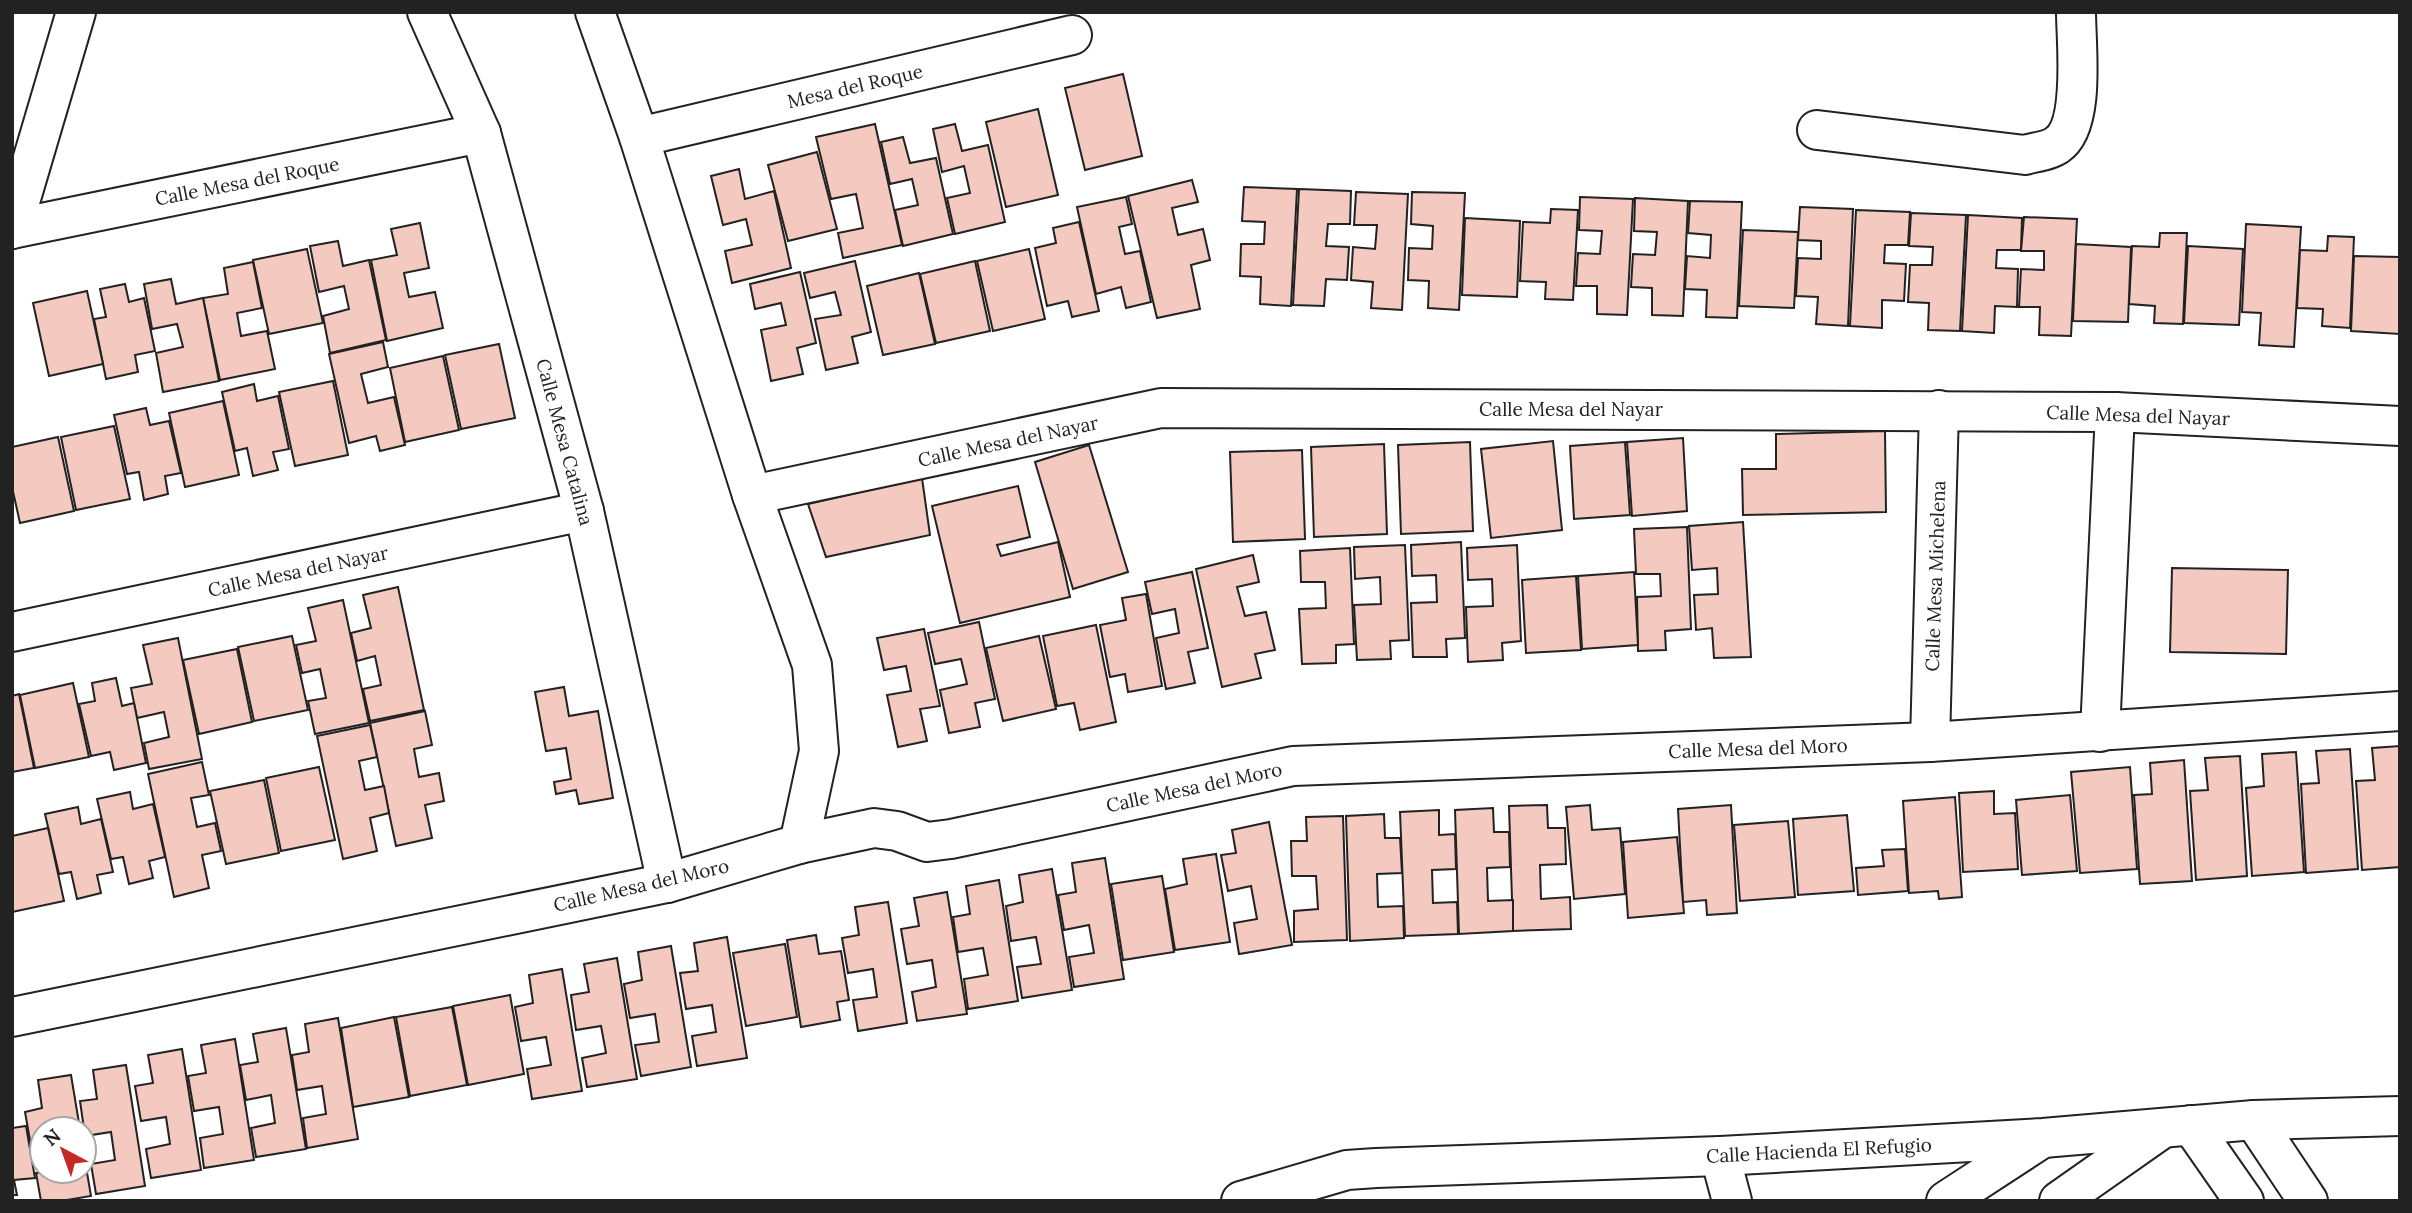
<svg xmlns="http://www.w3.org/2000/svg" width="2412" height="1213" font-family="Lora,serif">
<style>
.building{fill:#f3c9c0;stroke:#222;stroke-width:2}
.lines{fill:none;stroke-linecap:round;stroke-linejoin:round}
.minor-casing{stroke:#222;stroke-width:42}
.minor{stroke:#fff;stroke-width:38}
.labels{text-anchor:middle;stroke-width:5;stroke-linejoin:round;paint-order:stroke}
.street-label{font-size:19px;fill:#222;stroke:#fff}
</style>
<rect width="100%" height="100%" fill="#fff"/>
<g class="building">
<polygon points="1123,74 1142,156 1085,170 1065,88"/>
<polygon points="1038,109 1058,195 1006,207 986,122"/>
<polygon points="875,124 902,245 843,258 838,233 863,228 856,194 831,199 816,137"/>
<polygon points="955,124 962,151 988,145 1005,222 955,234 947,198 970,193 964,166 942,172 933,129"/>
<polygon points="903,137 910,163 936,158 953,234 903,246 895,210 918,205 912,179 890,184 881,142"/>
<polygon points="817,152 837,229 788,241 768,165"/>
<polygon points="739,169 745,199 774,191 791,268 732,283 725,251 752,245 746,219 723,225 711,176"/>
<polygon points="1192,180 1198,202 1172,208 1178,235 1203,229 1210,260 1191,265 1200,309 1157,318 1128,196"/>
<polygon points="1244,187 1297,189 1291,306 1260,304 1261,277 1240,276 1241,244 1264,244 1265,222 1242,221"/>
<polygon points="1299,189 1351,191 1350,224 1328,224 1326,246 1349,247 1347,280 1326,279 1324,306 1293,305"/>
<polygon points="1356,192 1408,194 1402,310 1371,308 1373,282 1351,280 1353,247 1375,249 1377,225 1354,225"/>
<polygon points="1412,192 1465,193 1459,310 1428,308 1429,281 1408,280 1409,248 1432,249 1433,226 1411,224"/>
<polygon points="1126,197 1132,224 1119,227 1125,254 1140,251 1151,302 1126,308 1121,287 1096,294 1077,207"/>
<polygon points="1580,197 1633,199 1627,315 1597,314 1597,286 1576,286 1578,253 1600,254 1602,231 1579,230"/>
<polygon points="1635,198 1688,201 1683,316 1652,315 1652,288 1631,287 1633,254 1655,255 1657,232 1634,231"/>
<polygon points="1690,201 1742,202 1737,318 1706,317 1707,290 1685,289 1687,256 1710,258 1711,235 1688,233"/>
<polygon points="1800,207 1853,209 1848,326 1816,324 1818,297 1796,296 1798,258 1821,259 1821,241 1798,240"/>
<polygon points="1551,209 1578,210 1573,300 1545,299 1546,282 1520,281 1523,222 1550,223"/>
<polygon points="1856,210 1910,212 1908,245 1885,245 1884,263 1906,264 1904,301 1882,300 1882,328 1850,326"/>
<polygon points="1911,213 1966,215 1960,331 1928,330 1929,303 1908,302 1910,265 1932,265 1933,247 1909,246"/>
<polygon points="1968,215 2022,218 2021,250 1997,250 1996,268 2018,269 2017,307 1995,306 1994,333 1962,331"/>
<polygon points="2024,217 2077,219 2071,336 2039,335 2040,307 2019,307 2021,269 2044,270 2044,251 2021,251"/>
<polygon points="1465,218 1520,221 1517,297 1462,295"/>
<polygon points="1079,222 1099,311 1072,317 1068,301 1047,306 1035,248 1056,243 1053,228"/>
<polygon points="420,223 429,268 404,273 409,297 435,292 443,328 387,341 371,260 397,255 391,229"/>
<polygon points="2246,224 2301,227 2294,347 2259,345 2261,313 2242,312"/>
<polygon points="1743,230 1798,232 1794,308 1739,306"/>
<polygon points="2160,233 2187,233 2183,324 2154,323 2155,306 2129,304 2132,246 2159,247"/>
<polygon points="2328,236 2354,237 2350,328 2322,326 2323,309 2297,308 2300,250 2327,251"/>
<polygon points="338,241 343,266 369,260 386,340 330,353 323,316 349,309 344,286 319,292 310,246"/>
<polygon points="2076,244 2131,247 2128,322 2073,321"/>
<polygon points="2188,246 2243,249 2239,325 2184,323"/>
<polygon points="307,249 323,323 269,334 253,260"/>
<polygon points="1029,249 1045,319 993,331 977,261"/>
<polygon points="2354,256 2400,257 2400,334 2351,331"/>
<polygon points="855,261 871,332 852,337 858,363 826,370 815,319 841,315 835,292 810,298 804,273"/>
<polygon points="975,261 990,331 936,343 920,274"/>
<polygon points="253,262 262,308 237,313 241,336 267,331 275,369 220,380 203,298 228,294 224,268"/>
<polygon points="800,272 816,343 797,348 803,374 771,381 761,330 786,325 781,303 755,309 750,284"/>
<polygon points="919,273 935,344 883,355 867,286"/>
<polygon points="171,279 176,304 203,298 219,381 163,392 156,353 183,347 177,324 152,329 144,284"/>
<polygon points="125,284 129,302 144,298 155,351 135,355 138,372 106,379 94,319 106,317 100,289"/>
<polygon points="87,291 103,364 49,376 33,303"/>
<polygon points="383,342 388,367 361,374 368,403 394,397 405,445 380,451 376,436 349,443 329,354"/>
<polygon points="499,344 515,418 461,429 445,355"/>
<polygon points="443,356 459,430 405,442 390,368"/>
<polygon points="333,381 348,455 295,466 279,392"/>
<polygon points="254,384 257,401 278,396 289,449 273,452 278,470 253,476 247,448 235,451 222,392"/>
<polygon points="223,401 239,475 185,487 169,413"/>
<polygon points="146,408 150,425 169,421 181,473 165,476 168,494 144,500 139,472 127,474 114,415"/>
<polygon points="114,426 130,499 76,510 61,437"/>
<polygon points="1885,431 1886,512 1743,515 1742,469 1776,469 1776,434"/>
<polygon points="58,437 74,511 20,523 12,487 12,447"/>
<polygon points="1683,438 1687,511 1632,516 1627,442"/>
<polygon points="1553,441 1562,530 1491,538 1481,449"/>
<polygon points="1470,442 1473,531 1401,534 1398,445"/>
<polygon points="1625,442 1630,515 1574,519 1570,446"/>
<polygon points="1384,444 1387,534 1314,537 1311,447"/>
<polygon points="1089,445 1128,572 1073,589 1035,462"/>
<polygon points="1302,450 1305,539 1233,542 1230,452"/>
<polygon points="922,478 930,535 826,557 808,504"/>
<polygon points="1018,486 1030,537 997,545 1001,556 1058,542 1070,597 960,623 932,506"/>
<polygon points="1743,522 1751,657 1714,658 1712,628 1696,630 1694,595 1718,594 1717,568 1692,570 1689,526"/>
<polygon points="1687,527 1691,629 1665,631 1666,650 1638,651 1637,597 1661,596 1660,574 1636,574 1634,529"/>
<polygon points="1461,542 1465,638 1446,639 1447,657 1413,657 1411,603 1437,602 1436,575 1412,576 1411,545"/>
<polygon points="1405,545 1409,640 1390,641 1391,659 1357,660 1354,605 1381,604 1380,577 1355,579 1354,547"/>
<polygon points="1517,545 1521,641 1502,643 1503,660 1468,662 1466,607 1493,606 1492,579 1468,580 1467,548"/>
<polygon points="1350,548 1354,644 1336,645 1336,663 1302,664 1299,609 1326,608 1325,582 1301,582 1300,551"/>
<polygon points="1253,555 1259,582 1237,587 1245,616 1266,612 1275,650 1255,654 1261,678 1222,687 1196,569"/>
<polygon points="2172,568 2288,570 2286,654 2170,652"/>
<polygon points="1192,572 1208,648 1188,652 1195,683 1166,689 1156,638 1179,633 1175,609 1152,614 1145,582"/>
<polygon points="1634,572 1638,645 1582,649 1578,576"/>
<polygon points="1576,576 1581,650 1526,653 1522,580"/>
<polygon points="398,587 424,710 370,721 363,689 381,685 375,656 357,661 351,633 371,628 363,595"/>
<polygon points="1146,594 1162,686 1128,692 1125,674 1110,677 1100,625 1126,620 1122,598"/>
<polygon points="343,600 369,723 315,734 308,701 326,698 320,669 302,673 296,645 316,641 308,608"/>
<polygon points="979,622 995,699 975,703 980,727 949,733 940,690 967,684 961,659 935,664 928,633"/>
<polygon points="1096,625 1116,722 1080,730 1074,703 1057,706 1043,636"/>
<polygon points="924,629 940,706 920,709 927,741 898,747 887,695 911,691 906,666 884,670 877,638"/>
<polygon points="292,636 308,710 254,721 238,647"/>
<polygon points="1039,636 1056,709 1003,721 986,648"/>
<polygon points="178,638 202,759 149,769 144,743 169,737 164,712 137,718 131,688 152,684 143,645"/>
<polygon points="237,649 252,722 199,734 183,660"/>
<polygon points="116,678 122,706 134,703 146,763 114,770 110,752 91,756 79,704 95,701 92,683"/>
<polygon points="73,683 89,757 35,768 20,695"/>
<polygon points="564,687 569,716 598,711 613,798 579,804 576,790 556,794 554,782 571,779 566,748 546,751 535,692"/>
<polygon points="19,694 34,768 12,772 12,696"/>
<polygon points="425,711 432,745 414,749 419,777 439,773 444,801 425,805 432,838 396,846 370,723"/>
<polygon points="370,725 377,757 359,761 365,790 384,786 389,813 370,818 377,851 343,859 317,736"/>
<polygon points="2400,746 2400,867 2362,870 2356,781 2375,780 2372,748"/>
<polygon points="2350,749 2358,869 2306,873 2301,784 2319,783 2316,751"/>
<polygon points="2296,752 2304,872 2252,876 2246,788 2264,786 2262,754"/>
<polygon points="2240,756 2247,876 2196,880 2190,791 2208,790 2205,758"/>
<polygon points="2184,760 2192,881 2140,884 2134,795 2152,794 2150,763"/>
<polygon points="202,762 209,795 191,798 197,827 215,823 221,851 202,855 209,888 174,897 148,774"/>
<polygon points="319,767 335,840 281,851 266,778"/>
<polygon points="2130,767 2137,869 2080,873 2071,772"/>
<polygon points="264,780 279,853 226,864 210,791"/>
<polygon points="1994,791 1994,814 2015,813 2018,869 1963,872 1959,793"/>
<polygon points="130,792 133,809 153,804 165,857 149,861 153,878 129,884 123,857 111,859 97,799"/>
<polygon points="2070,795 2077,871 2022,875 2016,800"/>
<polygon points="1955,797 1962,897 1939,899 1938,891 1909,893 1903,801"/>
<polygon points="1547,805 1548,828 1565,828 1566,864 1540,865 1541,899 1570,897 1571,929 1513,931 1509,806"/>
<polygon points="1590,805 1592,830 1620,828 1625,894 1574,899 1566,807"/>
<polygon points="1731,805 1737,913 1707,915 1706,900 1683,902 1678,809"/>
<polygon points="78,807 81,824 101,819 113,872 97,875 101,893 77,899 71,872 59,874 45,814"/>
<polygon points="1493,808 1494,832 1509,832 1510,867 1487,868 1488,901 1513,900 1513,931 1459,934 1455,810"/>
<polygon points="1439,810 1439,835 1455,834 1456,869 1432,870 1433,903 1457,902 1458,934 1405,936 1400,812"/>
<polygon points="1384,814 1385,838 1400,838 1402,873 1377,874 1378,907 1403,906 1404,938 1350,941 1346,816"/>
<polygon points="1847,815 1854,891 1798,895 1793,819"/>
<polygon points="1343,816 1347,940 1294,942 1294,911 1318,909 1316,876 1292,876 1291,841 1307,841 1306,817"/>
<polygon points="1788,821 1795,897 1740,901 1734,825"/>
<polygon points="1269,822 1292,945 1239,954 1234,923 1257,919 1251,886 1228,891 1221,855 1236,853 1232,830"/>
<polygon points="48,828 64,901 12,912 12,836"/>
<polygon points="1677,837 1684,913 1628,918 1623,842"/>
<polygon points="1905,849 1908,891 1858,895 1856,868 1884,866 1882,850"/>
<polygon points="1216,854 1230,942 1175,950 1165,889 1187,884 1183,859"/>
<polygon points="1105,858 1124,979 1074,987 1069,957 1094,953 1089,925 1064,930 1058,895 1076,892 1072,863"/>
<polygon points="1052,869 1072,990 1022,998 1017,967 1041,964 1036,937 1011,941 1006,906 1023,902 1019,875"/>
<polygon points="1162,876 1174,952 1123,960 1111,884"/>
<polygon points="999,880 1018,1001 968,1009 964,979 988,975 983,948 958,952 953,917 970,914 966,886"/>
<polygon points="947,892 967,1014 917,1021 912,992 936,987 932,960 907,964 901,929 919,926 914,898"/>
<polygon points="888,902 907,1023 858,1031 853,1000 877,997 873,969 848,973 842,938 859,935 855,907"/>
<polygon points="816,935 819,954 841,951 849,1000 837,1002 840,1020 801,1027 787,940"/>
<polygon points="727,937 747,1058 697,1066 692,1036 716,1032 712,1005 686,1009 680,973 698,971 694,943"/>
<polygon points="785,944 797,1017 746,1026 733,953"/>
<polygon points="671,946 691,1067 641,1076 635,1045 659,1042 655,1014 630,1018 624,984 642,980 638,952"/>
<polygon points="617,958 637,1079 587,1087 582,1058 606,1053 601,1026 576,1030 571,995 589,992 584,964"/>
<polygon points="562,969 582,1091 532,1099 527,1069 551,1065 546,1037 521,1041 515,1007 533,1003 529,975"/>
<polygon points="510,995 524,1074 468,1085 453,1006"/>
<polygon points="452,1007 467,1085 410,1096 396,1017"/>
<polygon points="394,1017 409,1097 353,1107 341,1028"/>
<polygon points="338,1018 358,1139 307,1148 303,1118 326,1114 322,1086 297,1090 292,1055 309,1052 305,1024"/>
<polygon points="286,1028 306,1149 256,1157 251,1128 275,1123 271,1095 246,1100 240,1065 258,1062 253,1034"/>
<polygon points="235,1039 254,1160 204,1168 200,1138 223,1134 219,1107 194,1111 188,1076 206,1073 201,1045"/>
<polygon points="182,1049 201,1170 151,1178 146,1149 170,1144 166,1117 141,1121 135,1086 153,1083 148,1055"/>
<polygon points="126,1065 145,1186 96,1194 91,1164 115,1160 111,1132 85,1136 80,1101 97,1099 93,1070"/>
<polygon points="71,1075 80,1129 42,1129 42,1144 31,1146 25,1112 42,1108 38,1080"/>
<polygon points="26,1126 35,1178 14,1180 17,1195 12,1195 12,1128"/>
<polygon points="84,1155 91,1196 61,1201 41,1201 36,1173 84,1171"/>
</g>
<g class="lines">
<defs>
<g id="minor">
<polyline points="427,12 481,133 584,511 667,883"/>
<polyline points="595,12 639,137 752,495 812,665 819,751 799,844"/>
<path d="M1817,130L2025,155C2034,152 2049,151 2057,145C2086,126 2076,44 2076,12"/>
<polyline points="639,137 1072,35"/>
<polyline points="12,229 481,133"/>
<polyline points="12,229 76,12"/>
<polyline points="752,495 1161,408 2115,412 2400,426"/>
<polyline points="12,632 584,511"/>
<polyline points="2100,732 2115,412"/>
<polyline points="1930,742 1939,410"/>
<polyline points="12,1017 667,883 799,844 874,828 897,831 927,842 951,839 1293,766 1930,742 2400,711"/>
<polyline points="2254,1120 2308,1201"/>
<polyline points="2191,1125 2244,1201"/>
<polyline points="1720,1156 1732,1201"/>
<polyline points="1241,1201 1347,1170 1376,1168 1720,1156 2043,1138 2254,1120 2400,1116"/>
<polyline points="1946,1201 2041,1139"/>
<polyline points="2059,1201 2163,1128"/>
</g>
</defs>
<use href="#minor" class="minor-casing"/>
<use href="#minor" class="minor"/>
</g>
<g class="labels">
<g class="street-label">
<text transform="translate(855 86) rotate(-13)" y="7">Mesa del Roque</text>
<text transform="translate(247 181) rotate(-11)" y="7">Calle Mesa del Roque</text>
<text x="1571" y="416">Calle Mesa del Nayar</text>
<text transform="translate(2138 415) rotate(2)" y="7">Calle Mesa del Nayar</text>
<text transform="translate(1008 441) rotate(-12)" y="7">Calle Mesa del Nayar</text>
<text transform="translate(565 442) rotate(75)" y="7">Calle Mesa Catalina</text>
<text transform="translate(298 571) rotate(-12)" y="7">Calle Mesa del Nayar</text>
<text transform="translate(1935 576) rotate(-88)" y="7">Calle Mesa Michelena</text>
<text transform="translate(1758 748) rotate(-2)" y="7">Calle Mesa del Moro</text>
<text transform="translate(1194 787) rotate(-12)" y="7">Calle Mesa del Moro</text>
<text transform="translate(641 885) rotate(-13)" y="7">Calle Mesa del Moro</text>
<text transform="translate(1819 1150) rotate(-3)" y="7">Calle Hacienda El Refugio</text>
</g>
</g>
<rect width="2412" height="1213" fill="none" stroke="#222222" stroke-width="28"/>
<g transform="translate(63 1150) rotate(319)"><circle r="33" fill="#ffffff" stroke="#a7a7a7" stroke-width="2"/>
<path d="M0-5L12 26L0 18L-12 26Z" fill="#c62828"/>
<text y="-10" font-size="19" font-weight="bold" text-anchor="middle" fill="#222222">N</text>
</g>
</svg>
